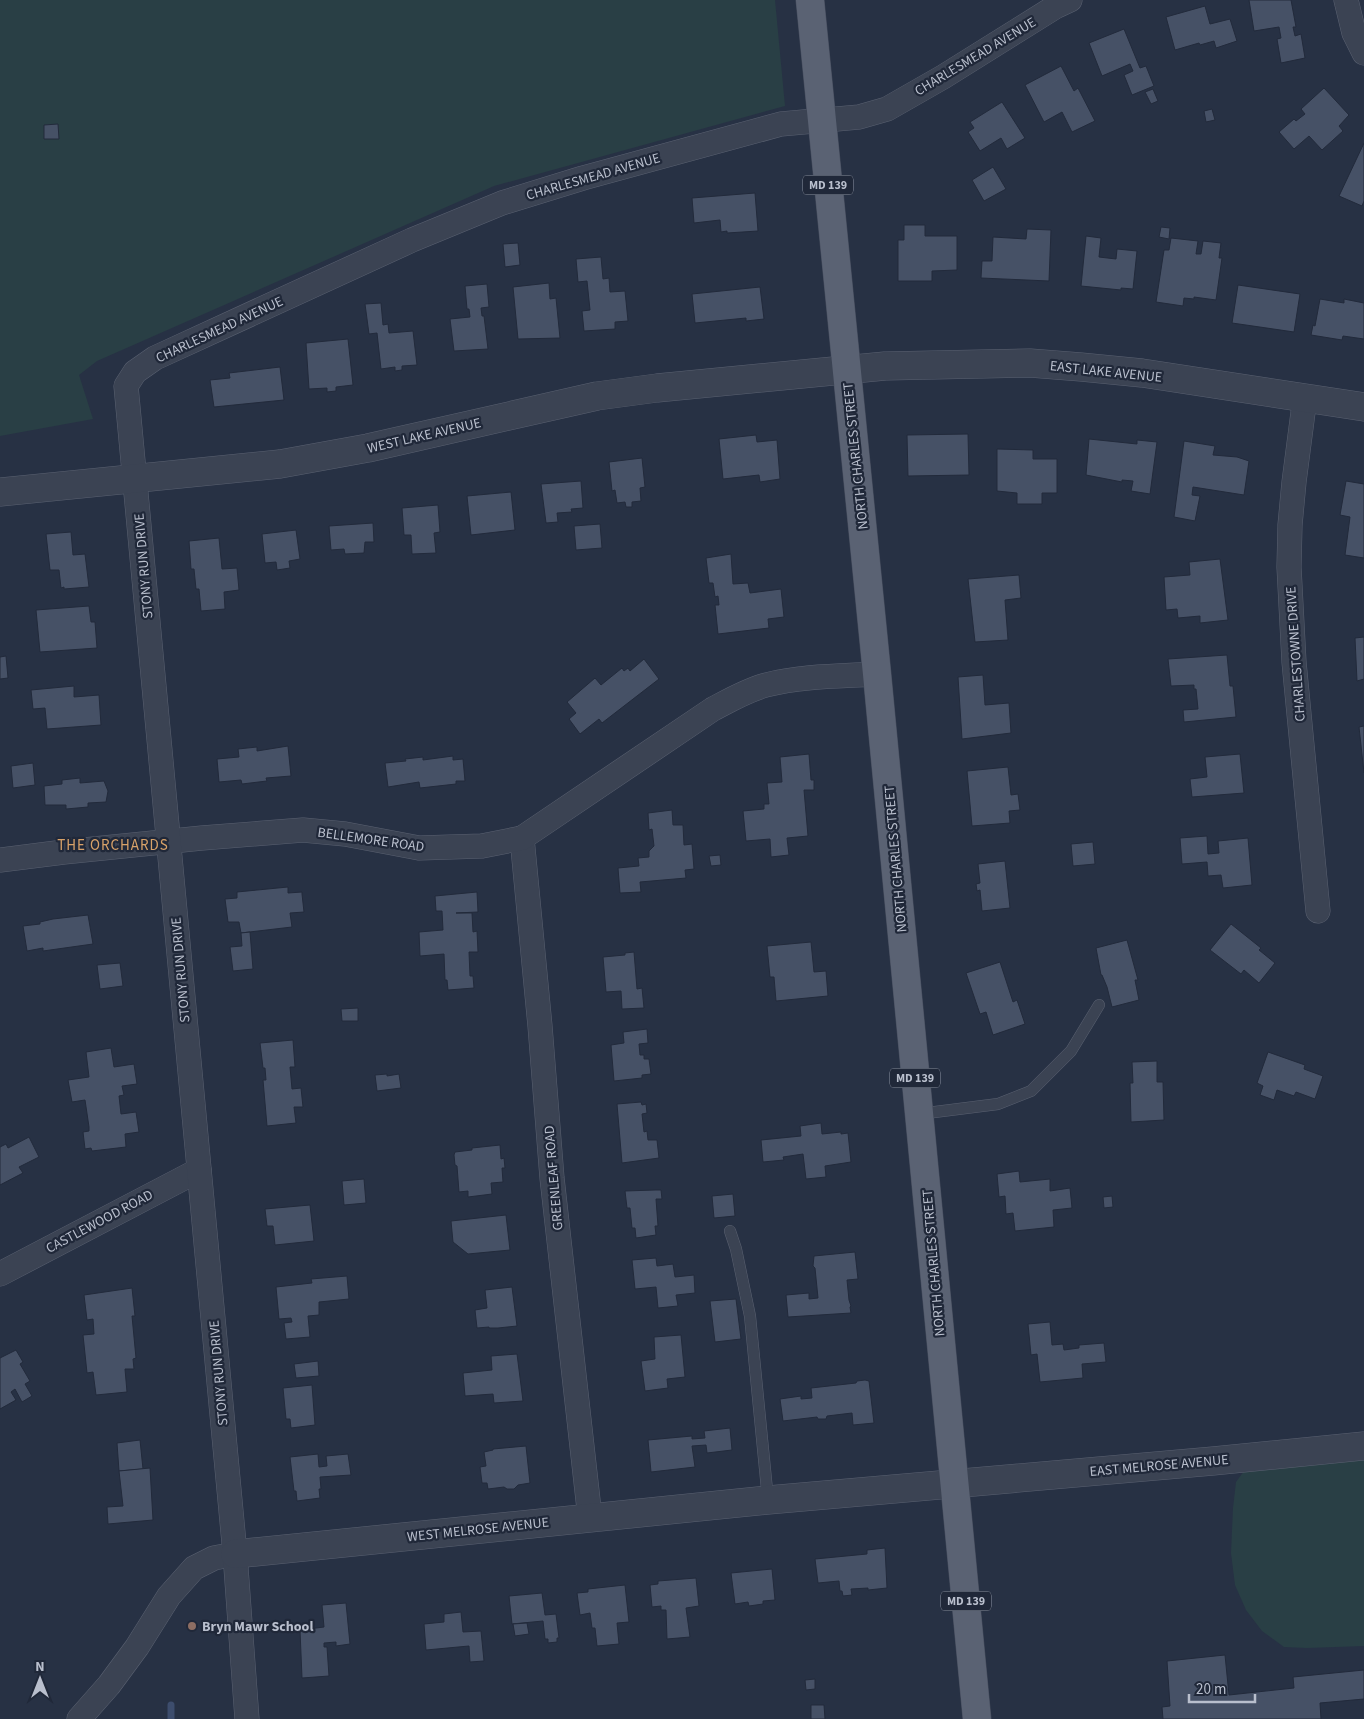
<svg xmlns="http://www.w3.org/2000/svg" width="1364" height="1719" font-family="'Source Sans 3',sans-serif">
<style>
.green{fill:#293f45}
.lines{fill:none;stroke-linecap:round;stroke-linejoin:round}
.stream{stroke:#3d4d6d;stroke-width:7}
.building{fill:#465166;stroke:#222a3b}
.service-casing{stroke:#5a6171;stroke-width:12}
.minor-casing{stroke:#5a6171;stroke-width:25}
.tertiary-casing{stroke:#5a6171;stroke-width:29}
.primary-casing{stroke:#454c5d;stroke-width:29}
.service{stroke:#3b4353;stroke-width:11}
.minor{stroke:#3b4353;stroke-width:24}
.tertiary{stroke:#3b4353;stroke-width:28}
.primary{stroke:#5a6273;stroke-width:28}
.education-dot{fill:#8d6e63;stroke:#202839;stroke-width:2}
.labels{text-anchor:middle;stroke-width:4.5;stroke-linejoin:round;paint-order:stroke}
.shield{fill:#202839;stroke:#8b92a1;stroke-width:1}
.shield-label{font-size:12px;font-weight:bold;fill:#b9bfcd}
.street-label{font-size:14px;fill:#b9bfcd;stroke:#202839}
.poi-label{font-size:14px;font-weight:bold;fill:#b9bfcd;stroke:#202839;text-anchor:start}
.neighbourhood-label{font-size:15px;letter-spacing:1px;fill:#d8a269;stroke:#202839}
</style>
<rect width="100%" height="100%" fill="#273144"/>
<g class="green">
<polygon points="0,0 775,0 785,106 494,186 97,361 79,375 93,419 0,436"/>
<polygon points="1364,1460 1364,1646 1307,1648 1284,1647 1262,1631 1246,1610 1235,1585 1231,1553 1233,1508 1236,1482 1244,1471"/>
</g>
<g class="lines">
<polyline class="stream" points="171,1705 171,1719"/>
</g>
<g class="building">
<polygon points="1249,0 1291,0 1296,27 1293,27 1295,36 1301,34 1305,58 1281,63 1277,39 1281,38 1279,27 1254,31"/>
<polygon points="1205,6 1210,24 1230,19 1237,41 1216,48 1214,41 1200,45 1199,43 1175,50 1166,17"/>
<polygon points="1124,29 1140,68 1146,66 1154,86 1132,95 1124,75 1133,71 1130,64 1102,76 1089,43"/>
<polygon points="1061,66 1074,91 1078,88 1095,121 1072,132 1062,112 1044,122 1025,85"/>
<polygon points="1324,88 1349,115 1339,126 1343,131 1322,150 1309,136 1294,149 1279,132 1294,119 1296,121 1305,114 1301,109"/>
<polygon points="1153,89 1158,101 1151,104 1145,92"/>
<polygon points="1002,102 1025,138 1007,149 1001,138 980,151 968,132 974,128 970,122"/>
<polygon points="1212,109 1215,120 1206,122 1204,111"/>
<polygon points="58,124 59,139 44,139 44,125"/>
<polygon points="1364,143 1364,201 1362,206 1339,196"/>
<polygon points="993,167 1006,189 984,201 972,180"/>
<polygon points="755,193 758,231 727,233 727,231 721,232 720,220 694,223 692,198"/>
<polygon points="904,225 925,225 925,236 957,236 957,270 932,271 932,281 898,281 898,240 904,240"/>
<polygon points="1161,227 1170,228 1169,239 1159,237"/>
<polygon points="1027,229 1051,230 1049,281 981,278 982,261 992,261 993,237 1026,239"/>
<polygon points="1086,236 1101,238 1099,257 1116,259 1117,249 1137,251 1133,289 1121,288 1121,290 1081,286"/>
<polygon points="1171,238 1198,241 1196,254 1201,254 1203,241 1221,243 1219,258 1222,258 1216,300 1194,297 1194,299 1184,298 1183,306 1156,302 1164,250 1169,250"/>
<polygon points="518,243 520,265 505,267 503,244"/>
<polygon points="601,257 603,279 609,278 610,292 625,291 628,321 615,322 615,329 584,331 582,311 590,310 587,281 578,282 576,259"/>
<polygon points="549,283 550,299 556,298 560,338 518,339 513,287"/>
<polygon points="487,284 489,307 481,308 482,316 484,316 488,349 454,351 450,319 470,317 469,309 467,309 465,286"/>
<polygon points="1238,285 1300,294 1294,332 1232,323"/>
<polygon points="760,287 764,319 746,321 746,318 695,323 692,294"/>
<polygon points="1320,299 1344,303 1344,299 1364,303 1364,339 1343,336 1342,340 1311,335 1313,325 1315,326"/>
<polygon points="381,303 383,325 388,324 389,333 413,331 417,365 402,366 402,370 395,371 395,367 381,369 377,333 369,334 365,304"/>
<polygon points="348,339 353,385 336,387 336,391 327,392 327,388 309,389 306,343"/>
<polygon points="280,367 284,400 214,407 210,380 230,378 229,373"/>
<polygon points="968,434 969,475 908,476 907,435"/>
<polygon points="756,435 757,442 777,440 780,479 760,482 759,475 723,479 719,439"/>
<polygon points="1089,439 1137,444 1137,440 1157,442 1150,494 1131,491 1133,481 1122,480 1122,482 1086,475"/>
<polygon points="1184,441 1215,446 1213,455 1237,457 1249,461 1244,495 1193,487 1192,495 1200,496 1195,521 1174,517"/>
<polygon points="997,449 1033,450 1033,459 1057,459 1057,493 1042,493 1042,504 1017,504 1017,493 997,491"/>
<polygon points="642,458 645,487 640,488 641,501 632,502 632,507 626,507 625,502 617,503 615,490 612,491 609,462"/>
<polygon points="581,481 583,508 571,509 572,512 557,513 558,522 546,523 541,484"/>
<polygon points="1346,481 1364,484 1364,558 1345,555 1350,517 1340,515"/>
<polygon points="511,492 515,530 471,535 467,496"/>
<polygon points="438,505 440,532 434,533 436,553 412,554 411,535 404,535 402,508"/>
<polygon points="373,523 374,542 365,542 364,553 345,554 344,549 331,550 329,526"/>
<polygon points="600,524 602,548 576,550 574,526"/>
<polygon points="296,530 300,559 289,561 290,568 277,570 276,562 265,563 262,534"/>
<polygon points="71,532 73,555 85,554 89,587 64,589 64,587 61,588 59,570 50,570 46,534"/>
<polygon points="219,538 222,569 237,568 239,590 224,592 225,609 201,611 199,589 196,589 194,569 191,569 189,541"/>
<polygon points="731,554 733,584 748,583 750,593 781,589 784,617 768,619 769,628 718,634 715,605 719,605 718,596 715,597 713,583 709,583 706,558"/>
<polygon points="1220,559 1228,620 1200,623 1200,616 1178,618 1177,609 1166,610 1164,577 1190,575 1189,562"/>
<polygon points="1019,575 1021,598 1005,600 1008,640 975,642 968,579"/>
<polygon points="89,606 91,622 95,622 97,648 40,652 36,610"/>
<polygon points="1364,637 1364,679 1357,681 1355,638"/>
<polygon points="1227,655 1230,686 1233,686 1236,717 1184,722 1183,710 1198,709 1196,689 1194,689 1194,685 1171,686 1168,659"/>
<polygon points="6,656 8,678 0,679 0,657"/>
<polygon points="644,659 659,679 602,723 599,719 580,734 569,719 576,713 567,702 595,678 601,685 622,668 624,671 628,668 630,671"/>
<polygon points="983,675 985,705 1009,703 1011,733 962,739 958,677"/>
<polygon points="74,686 74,697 99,695 101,725 47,729 45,708 33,709 31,690"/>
<polygon points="1364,726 1364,773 1359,727"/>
<polygon points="288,746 291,776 266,778 267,781 242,784 241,780 219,782 217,759 239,757 238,749 257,747 257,751"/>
<polygon points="809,754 811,780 814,780 814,790 804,790 808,836 787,838 789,855 771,857 770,839 746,841 743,811 764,809 764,804 769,804 767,783 782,782 780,757"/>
<polygon points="1240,754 1244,793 1192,797 1190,779 1207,777 1205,757"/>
<polygon points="453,756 453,760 463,759 465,781 456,781 456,784 420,788 419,782 388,787 385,763 406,761 405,759 423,757 423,760"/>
<polygon points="33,763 35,785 13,788 11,766"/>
<polygon points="1008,767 1011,795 1018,794 1020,810 1009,811 1010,823 972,826 967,771"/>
<polygon points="80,778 80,783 104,781 108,791 106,802 88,803 88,807 66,809 66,805 45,805 44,786 62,784 62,780"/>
<polygon points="672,810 673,825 683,825 684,845 692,844 694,869 685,870 686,878 640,882 641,892 620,893 618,868 639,866 638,858 649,857 649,851 654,846 652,829 649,830 648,813"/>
<polygon points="1207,836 1208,854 1219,853 1218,841 1248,838 1252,885 1223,888 1221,875 1208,876 1207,862 1182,864 1180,838"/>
<polygon points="1093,842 1095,864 1073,866 1071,844"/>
<polygon points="720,855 721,865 711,866 709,856"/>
<polygon points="1005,861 1010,908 982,911 980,890 977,891 976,884 980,883 978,864"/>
<polygon points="288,887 288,893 302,892 302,894 304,912 290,913 292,927 241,933 239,922 228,922 225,899 237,898 237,892"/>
<polygon points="477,892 478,912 456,913 472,913 473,932 477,931 478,952 469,952 470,976 473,976 474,988 448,990 447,980 445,980 444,954 420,956 419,932 443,930 442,911 436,911 435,896"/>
<polygon points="88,915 93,944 43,951 43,948 27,951 23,926 40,924 40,922 53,919"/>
<polygon points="1231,924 1261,948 1259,950 1275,963 1259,983 1244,970 1241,974 1210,950"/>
<polygon points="250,932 253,969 233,971 230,947 242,946 241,933"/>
<polygon points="1127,940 1138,980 1135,980 1139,1000 1112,1007 1107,987 1102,975 1101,975 1096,948"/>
<polygon points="811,942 814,972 826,971 828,996 776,1001 774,977 770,977 767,946"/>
<polygon points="634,952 637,989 642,988 644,1008 622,1009 621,991 606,992 603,957 625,955 625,953"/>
<polygon points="1000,962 1013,1002 1017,1000 1025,1024 993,1035 986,1012 980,1014 966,973"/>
<polygon points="120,963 123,986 100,989 97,965"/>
<polygon points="358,1008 358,1021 342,1021 341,1009"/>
<polygon points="647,1029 648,1043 639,1044 640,1055 644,1055 644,1059 649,1059 651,1074 642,1075 642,1078 614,1081 611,1045 624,1043 623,1032"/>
<polygon points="293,1040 295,1067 290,1067 292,1089 301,1088 303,1107 294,1107 296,1123 267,1126 263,1080 266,1080 265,1068 263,1068 260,1043"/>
<polygon points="111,1048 114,1067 134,1064 137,1084 122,1086 124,1095 119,1096 121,1114 136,1112 139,1132 125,1134 126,1147 92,1151 91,1148 85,1149 83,1132 89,1131 89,1127 85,1100 72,1102 68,1080 89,1077 86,1052"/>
<polygon points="1268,1052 1305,1065 1304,1069 1323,1076 1315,1099 1296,1092 1294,1096 1277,1090 1274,1100 1260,1095 1263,1086 1257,1083"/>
<polygon points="1157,1061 1157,1082 1163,1082 1164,1120 1131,1122 1130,1083 1133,1083 1132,1062"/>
<polygon points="387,1074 387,1076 399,1074 401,1088 377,1091 375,1075"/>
<polygon points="641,1102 642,1105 646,1104 647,1113 642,1114 644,1132 647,1131 648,1140 657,1140 659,1158 622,1163 617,1104"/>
<polygon points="821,1123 822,1134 841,1132 841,1134 848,1133 851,1162 825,1166 826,1177 806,1179 803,1154 783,1157 784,1160 763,1162 761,1140 801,1136 800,1126"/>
<polygon points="29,1137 39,1157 19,1167 23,1173 0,1185 0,1147 6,1144 8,1148"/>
<polygon points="500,1145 501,1159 504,1158 505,1168 502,1168 503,1182 491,1183 492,1194 468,1197 468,1191 459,1192 457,1166 455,1165 454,1155 455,1152 472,1150 472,1148"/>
<polygon points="1019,1171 1020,1182 1050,1179 1050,1191 1070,1188 1072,1208 1053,1210 1054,1227 1015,1231 1013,1213 1006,1214 1005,1196 999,1197 997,1174"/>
<polygon points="364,1179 366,1203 344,1205 342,1181"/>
<polygon points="655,1190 661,1190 662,1199 656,1199 658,1226 655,1226 656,1235 636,1238 635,1228 632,1228 630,1208 627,1208 625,1191"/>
<polygon points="733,1194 735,1216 714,1218 712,1196"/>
<polygon points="1112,1196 1113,1207 1104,1208 1103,1197"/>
<polygon points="310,1205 314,1241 275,1245 273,1226 267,1226 265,1209"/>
<polygon points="506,1215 510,1250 468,1254 453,1242 451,1221"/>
<polygon points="855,1252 858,1279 847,1280 849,1300 851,1306 850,1307 851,1313 788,1317 786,1295 809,1293 809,1299 818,1298 815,1268 813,1266 814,1256"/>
<polygon points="656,1258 657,1266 673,1264 675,1277 694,1275 695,1293 676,1295 678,1306 658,1308 656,1287 635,1289 632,1260"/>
<polygon points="347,1276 349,1299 319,1302 319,1315 308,1316 310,1337 286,1339 284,1323 292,1322 291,1318 279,1319 276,1287 312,1283 311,1279"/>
<polygon points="512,1287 517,1326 498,1328 489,1328 489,1327 477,1328 475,1310 487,1308 485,1290"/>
<polygon points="132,1288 135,1316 132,1316 136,1358 133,1359 134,1369 125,1369 127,1392 96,1395 93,1372 87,1373 83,1335 94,1334 93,1319 87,1320 84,1295"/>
<polygon points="736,1299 741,1339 715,1342 710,1301"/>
<polygon points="1050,1322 1052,1345 1063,1344 1064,1350 1079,1348 1079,1345 1104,1343 1106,1362 1082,1364 1083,1378 1040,1382 1037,1354 1031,1355 1028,1324"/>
<polygon points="681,1335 685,1377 667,1379 668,1388 645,1391 641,1361 655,1359 654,1337"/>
<polygon points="16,1350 23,1362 20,1364 30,1381 25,1384 32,1396 22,1402 15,1389 11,1392 16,1400 0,1409 0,1358"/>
<polygon points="517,1354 523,1401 494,1403 493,1394 465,1396 463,1373 492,1370 491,1356"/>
<polygon points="318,1361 319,1376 296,1378 294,1364"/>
<polygon points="865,1380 869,1381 874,1423 853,1425 852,1413 827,1416 826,1419 818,1419 817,1417 783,1421 780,1399 801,1396 801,1399 812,1398 811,1388 856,1383 857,1381"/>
<polygon points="312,1385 315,1425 291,1428 290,1419 286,1419 283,1388"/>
<polygon points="730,1428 732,1450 707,1453 706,1445 692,1446 695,1467 651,1472 648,1440 692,1436 692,1439 705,1438 704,1431"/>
<polygon points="140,1440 143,1469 119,1471 117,1443"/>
<polygon points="526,1446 530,1483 518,1485 514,1489 507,1489 504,1487 488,1489 487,1483 482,1483 480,1467 486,1466 484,1452 493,1450 493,1449"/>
<polygon points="318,1454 319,1467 327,1466 326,1456 348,1454 351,1475 320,1477 321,1489 319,1489 320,1498 297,1501 296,1491 294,1491 290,1457"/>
<polygon points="150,1468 153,1520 108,1524 107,1507 123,1506 119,1471"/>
<polygon points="885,1548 887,1588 868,1590 868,1588 851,1589 852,1595 843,1596 842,1591 840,1591 839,1581 818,1583 815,1559 867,1554 867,1550"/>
<polygon points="772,1569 775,1600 763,1601 763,1604 749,1606 748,1602 735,1604 731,1573"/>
<polygon points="696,1578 699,1606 686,1608 690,1637 667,1639 666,1610 661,1610 661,1606 652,1607 650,1585 658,1584 658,1581"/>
<polygon points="625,1585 629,1622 617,1623 619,1644 597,1646 595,1628 592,1628 590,1613 580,1615 577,1593 588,1592 588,1589"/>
<polygon points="542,1593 545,1615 556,1614 559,1638 557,1638 557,1642 548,1643 548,1639 545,1639 543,1621 512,1624 509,1596"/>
<polygon points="346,1603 350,1644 336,1646 336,1642 324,1643 324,1647 327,1647 329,1676 302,1678 300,1630 324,1627 322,1605"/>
<polygon points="461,1612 463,1632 481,1631 484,1661 470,1662 469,1646 426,1650 424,1624 444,1622 444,1614"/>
<polygon points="527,1623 529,1634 515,1636 513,1624"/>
<polygon points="1225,1655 1229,1695 1294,1688 1293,1677 1364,1670 1364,1699 1320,1703 1321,1719 1163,1719 1162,1707 1170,1706 1167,1661"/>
<polygon points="815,1679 815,1689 806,1690 805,1680"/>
<polygon points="811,1705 824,1705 825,1719 811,1719"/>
</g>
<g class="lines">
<defs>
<g id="service">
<polyline points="919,1114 998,1104 1031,1091 1071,1051 1099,1005"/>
<polyline points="730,1231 736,1249 750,1316 768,1500"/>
</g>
<g id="minor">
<polyline points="1346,0 1354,33 1364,53"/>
<polyline points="1305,397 1294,482 1290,525 1289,567 1294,662 1318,911"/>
<polyline points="522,838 540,1026 552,1178 590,1518"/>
<path d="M0,860L64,852L202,838L303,830L345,834L419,848L482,846L522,838L713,709C730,700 747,690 766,685C801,676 841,676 877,674"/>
<polyline points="0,1274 199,1170"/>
<polyline points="79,1719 109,1685 137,1647 169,1596 194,1568 214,1558 235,1554"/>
<polyline points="247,1719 235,1554 126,386 135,372 155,358 412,240 502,203 583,178 781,124 859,117 887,109 943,77 1055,7 1070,0"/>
</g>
<g id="tertiary">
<polyline points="0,492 280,464 368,448 597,396 657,388 885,366 1030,363 1081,367 1142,373 1364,407"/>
<polyline points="235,1554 768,1500 1213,1461 1364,1446"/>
</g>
<polyline id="primary" points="810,0 877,674 977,1719"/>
</defs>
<use href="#service" class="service-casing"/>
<use href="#minor" class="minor-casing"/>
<use href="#tertiary" class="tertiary-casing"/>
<use href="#primary" class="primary-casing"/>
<use href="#service" class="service"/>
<use href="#minor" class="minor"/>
<use href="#tertiary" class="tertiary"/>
<use href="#primary" class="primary"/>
</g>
<circle class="education-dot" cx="192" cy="1626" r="5"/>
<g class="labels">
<g class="shield">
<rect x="803" y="175.5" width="50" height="19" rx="4"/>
<rect x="890" y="1068.5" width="50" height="19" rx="4"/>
<rect x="941" y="1591.5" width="50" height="19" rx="4"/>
</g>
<g class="shield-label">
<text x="828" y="189">MD 139</text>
<text x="915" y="1082">MD 139</text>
<text x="966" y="1605">MD 139</text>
</g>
<g class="street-label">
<text transform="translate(975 56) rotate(-31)" y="5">CHARLESMEAD AVENUE</text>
<text transform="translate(593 176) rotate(-16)" y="5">CHARLESMEAD AVENUE</text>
<text transform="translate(219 329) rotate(-25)" y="5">CHARLESMEAD AVENUE</text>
<text transform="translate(1106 371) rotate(6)" y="5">EAST LAKE AVENUE</text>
<text transform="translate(424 435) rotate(-13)" y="5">WEST LAKE AVENUE</text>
<text transform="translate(855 456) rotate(-96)" y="5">NORTH CHARLES STREET</text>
<text transform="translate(143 566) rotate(-95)" y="5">STONY RUN DRIVE</text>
<text transform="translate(1295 654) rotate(-94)" y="5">CHARLESTOWNE DRIVE</text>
<text transform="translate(371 839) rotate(8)" y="5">BELLEMORE ROAD</text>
<text transform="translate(895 859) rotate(-95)" y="5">NORTH CHARLES STREET</text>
<text transform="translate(180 970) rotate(-95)" y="5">STONY RUN DRIVE</text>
<text transform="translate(553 1178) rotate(-95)" y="5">GREENLEAF ROAD</text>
<text transform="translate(99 1221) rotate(-28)" y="5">CASTLEWOOD ROAD</text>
<text transform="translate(933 1263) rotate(-95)" y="5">NORTH CHARLES STREET</text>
<text transform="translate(218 1373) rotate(-95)" y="5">STONY RUN DRIVE</text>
<text transform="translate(1159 1465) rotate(-5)" y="5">EAST MELROSE AVENUE</text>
<text transform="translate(478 1529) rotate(-6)" y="5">WEST MELROSE AVENUE</text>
</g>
<g class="poi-label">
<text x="202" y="1631">Bryn Mawr School</text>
</g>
<g class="neighbourhood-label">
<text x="113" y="850">THE ORCHARDS</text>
</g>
</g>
<g transform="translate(40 1679)" stroke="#202839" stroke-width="4" paint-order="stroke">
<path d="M0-4L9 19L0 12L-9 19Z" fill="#b9bfcd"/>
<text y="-8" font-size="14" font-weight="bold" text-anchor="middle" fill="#b9bfcd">N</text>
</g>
<path d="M1189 1694v8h66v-8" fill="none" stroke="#b9bfcd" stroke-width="2.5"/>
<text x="1196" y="1694" font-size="15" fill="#b9bfcd" stroke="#202839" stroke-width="4" paint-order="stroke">20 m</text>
</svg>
